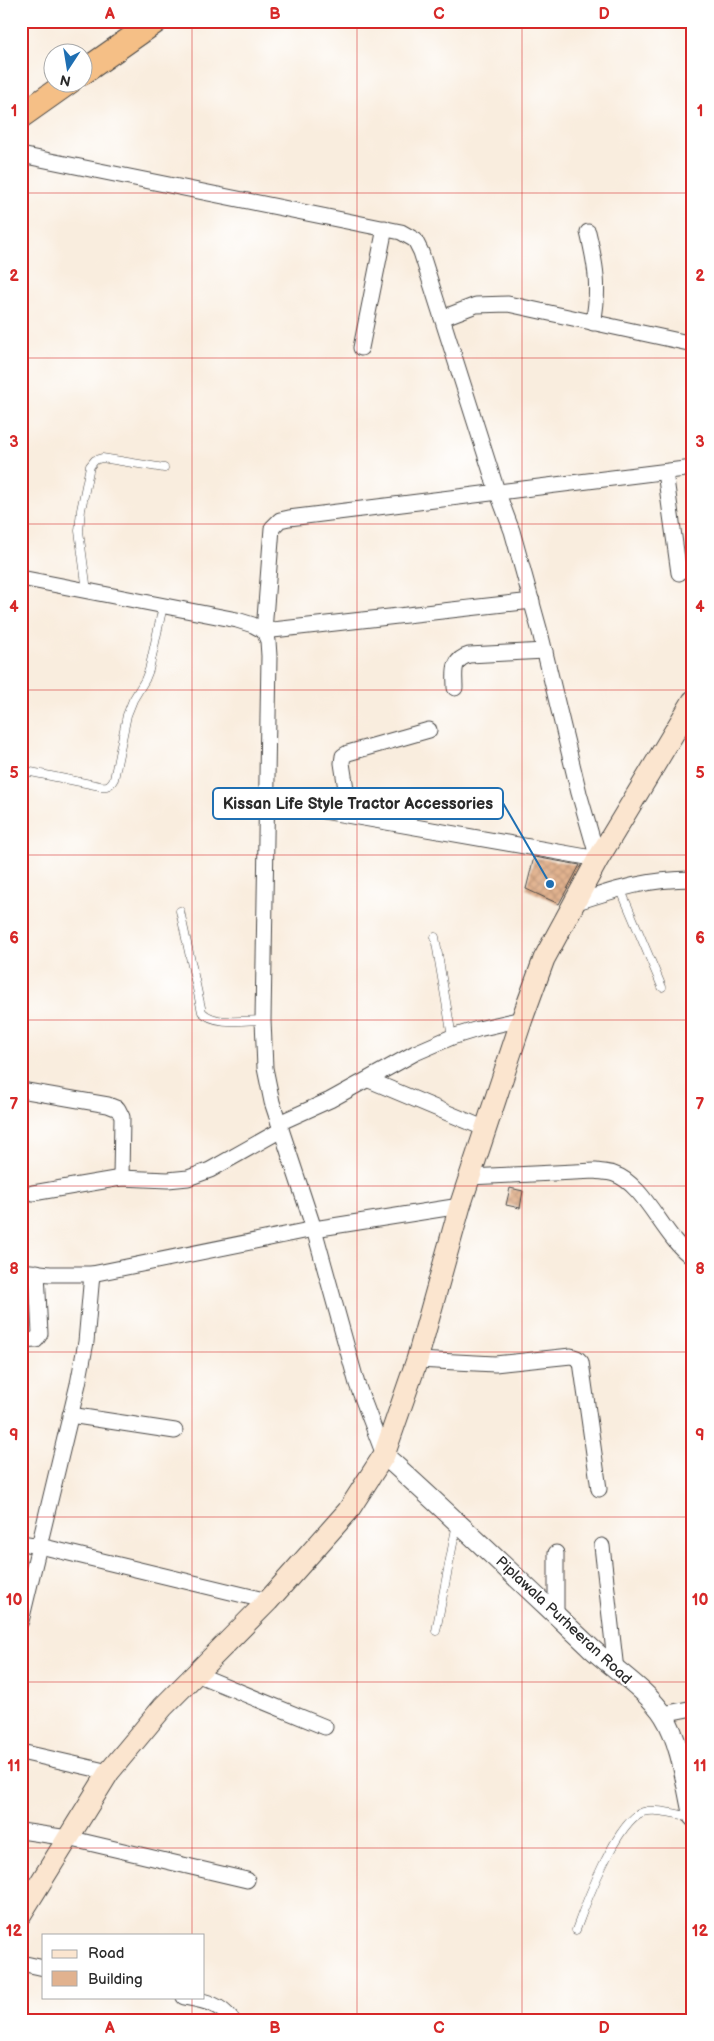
<svg xmlns="http://www.w3.org/2000/svg" width="714" height="2041" font-family="'Balsamiq Sans',sans-serif">
<style>
.building{fill:url(#building-cross-hatch)}
.lines{fill:none;stroke-linecap:round;stroke-linejoin:round}
.service-casing{stroke:#4a4846;stroke-width:9}
.minor-casing{stroke:#4a4846;stroke-width:17}
.tertiary-casing{stroke:#4a4846;stroke-width:21}
.secondary-casing{stroke:#4a4846;stroke-width:23}
.trunk-casing{stroke:#4a4846;stroke-width:26}
.service{stroke:#fff;stroke-width:8}
.minor{stroke:#fff;stroke-width:15}
.tertiary{stroke:#fff;stroke-width:19}
.secondary{stroke:#fbe5cf;stroke-width:21}
.trunk{stroke:#f5bf86;stroke-width:24}
.grid{fill:none;stroke:#d62828;stroke-width:1;stroke-opacity:0.55}
.labels{text-anchor:middle;stroke-width:4;stroke-linejoin:round;paint-order:stroke}
.street-label{font-size:15px;fill:#2b2b2b;stroke:#fff}
.leader{fill:none;stroke:#1f6fb2;stroke-width:2}
.callout-dot{fill:#1f6fb2;stroke:#fff;stroke-width:2}
.callout{fill:#fff;stroke:#1f6fb2;stroke-width:2}
.callout-label{font-size:16px;text-anchor:middle;font-weight:bold;fill:#2b2b2b}
.neatline{fill:none;stroke:#d62828;stroke-width:2}
.grid-label{font-size:16px;text-anchor:middle;font-weight:bold;fill:#d62828}
</style>
<defs>
<pattern id="building-cross-hatch" width="8" height="8" patternUnits="userSpaceOnUse" patternTransform="scale(1.25)"><rect width="8" height="8" fill="#e1b28f"/><path d="M0 0l8 8M0 8l8-8" fill="none" stroke="#c1997c"/></pattern>
</defs>
<rect width="100%" height="100%" fill="#fff"/>
<filter id="ink" filterUnits="userSpaceOnUse"><feTurbulence type="fractalNoise" baseFrequency=".02" numOctaves="2"/><feDisplacementMap in="SourceGraphic" scale="10" xChannelSelector="R" yChannelSelector="G"/><feConvolveMatrix kernelMatrix="1 2 1 2 8 2 1 2 1" color-interpolation-filters="sRGB"/></filter>
<filter id="wash" filterUnits="userSpaceOnUse"><feTurbulence type="fractalNoise" baseFrequency=".0096" numOctaves="4" result="noise"/><feDisplacementMap in="SourceGraphic" scale="20" xChannelSelector="R" yChannelSelector="G"/><feGaussianBlur stdDeviation="1.12" result="paint"/><feColorMatrix in="noise" values="0 0 0 0 0 0 0 0 0 0 0 0 0 0 0 0 0 1.4 0 .05"/><feComposite in="paint" operator="in"/></filter>
<g filter="url(#wash)">
<rect width="100%" height="100%" fill="#f9edde"/>
<g id="blocks">
<g class="building">
<polygon points="534,857 580,865 559,904 526,889"/>
<polygon points="510,1188 523,1191 520,1208 506,1205"/>
</g>
</g>
</g>
<g filter="url(#ink)">
<use href="#blocks" fill-opacity="0" stroke="#4a4846" stroke-width="1"/>
<g class="lines">
<defs>
<g id="service">
<polyline points="87,591 79,531 81,510 90,466 95,460 102,458 164,468"/>
<path d="M21,770L100,786C107,787 110,786 114,779L127,715L133,700L145,680L149,670L163,606"/>
<polyline points="620,888 662,987"/>
<path d="M180,911L202,1012C216,1026 245,1020 263,1020"/>
<polyline points="435,937 452,1037"/>
<polyline points="436,1631 457,1523"/>
<path d="M576,1930C585,1905 617,1820 643,1812C658,1808 678,1815 693,1817"/>
</g>
<g id="minor">
<polyline points="21,155 401,232 415,240 421,252 497,491 512,531 540,632 579,793 598,859 266,801"/>
<path d="M588,232C596,266 600,288 593,323"/>
<polyline points="442,318 476,305 508,304 693,344"/>
<polyline points="361,348 385,228"/>
<polyline points="665,472 679,573"/>
<polyline points="21,578 237,620 253,625 264,631 532,601"/>
<path d="M455,688C455,673 451,660 469,655L545,651"/>
<polyline points="350,815 342,763 343,756 348,753 429,730"/>
<path d="M574,903C617,889 647,879 693,879"/>
<polyline points="369,1080 486,1129"/>
<polyline points="21,1090 108,1105 118,1109 122,1117 121,1178"/>
<polyline points="279,1123 330,1100 415,1053 452,1037 478,1029 522,1019"/>
<path d="M470,1177L595,1171C601,1172 608,1172 614,1174C645,1184 664,1239 693,1258"/>
<polyline points="33,1193 121,1178 168,1180 188,1178 210,1170 281,1130"/>
<polyline points="21,1271 50,1274 92,1274 314,1229 460,1206"/>
<polyline points="21,1341 36,1340 40,1334 37,1272"/>
<polyline points="417,1360 495,1364 571,1356 577,1358 581,1362 599,1489"/>
<polyline points="70,1415 175,1431"/>
<polyline points="384,1455 357,1384 314,1229 272,1102 265,1068 263,1020 269,656 268,641 264,631 272,528 280,520 289,518 693,468"/>
<polyline points="21,1543 40,1546 268,1601"/>
<polyline points="602,1546 616,1670"/>
<polyline points="556,1553 556,1614"/>
<polyline points="21,1621 78,1384 86,1342 92,1274"/>
<polyline points="194,1673 325,1727"/>
<polyline points="663,1714 693,1708"/>
<polyline points="21,1752 109,1772"/>
<polyline points="21,1831 68,1838 247,1880"/>
<polyline points="21,1963 44,1968"/>
<path d="M184,1997C204,2001 219,2003 232,2020"/>
</g>
<path id="tertiary" d="M384,1455C455,1519 523,1584 592,1649C613,1668 650,1693 664,1716C681,1743 686,1786 693,1817"/>
<polyline id="secondary" points="21,1914 109,1772 163,1707 268,1601 348,1511 384,1455 417,1360 460,1206 522,1019 544,959 598,859 693,701"/>
<g id="trunk">
<polyline points="82,73 156,21"/>
<polyline points="21,116 69,82"/>
</g>
</defs>
<use href="#service" class="service-casing"/>
<use href="#minor" class="minor-casing"/>
<use href="#tertiary" class="tertiary-casing"/>
<use href="#secondary" class="secondary-casing"/>
<use href="#trunk" class="trunk-casing"/>
<use href="#service" class="service"/>
<use href="#minor" class="minor"/>
<use href="#tertiary" class="tertiary"/>
<use href="#secondary" class="secondary"/>
<use href="#trunk" class="trunk"/>
</g>
</g>
<path class="grid" d="M192,21V1935M357,21V2020M522,21V2020M21,193H693M21,358H693M21,524H693M21,690H693M21,855H693M21,1020H693M21,1186H693M21,1352H693M21,1517H693M21,1682H693M21,1848H693M192,1997V2020"/>
<g class="labels">
<g class="street-label">
<text transform="translate(564 1620) rotate(43)" y="5">Piplawala Purheeran Road</text>
</g>
</g>
<path class="leader" d="M550 884L503 803"/>
<circle class="callout-dot" cx="550" cy="884" r="5"/>
<rect class="callout" x="213" y="788" width="290" height="31" rx="5"/>
<g class="callout-label">
<text x="358" y="809">Kissan Life Style Tractor Accessories</text>
</g>
<rect width="714" height="2041" fill="none" stroke="#fff" stroke-width="55"/>
<rect x="42" y="1934" width="162" height="65" fill="#ffffff" stroke="#aaaaaa"/>
<rect x="52" y="1950" width="25" height="8" fill="#fbe5cf" stroke="#aaaaaa"/>
<text x="88" y="1958" font-size="15" fill="#2b2b2b">Road</text>
<rect x="52" y="1971" width="25" height="15" fill="#e1b28f" stroke="#aaaaaa"/>
<text x="88" y="1984" font-size="15" fill="#2b2b2b">Building</text>
<g transform="translate(68 68) rotate(192)"><circle r="24" fill="#ffffff" stroke="#aaaaaa"/>
<path d="M0-4L9 19L0 12L-9 19Z" fill="#1f6fb2"/>
<text y="-8" font-size="14" font-weight="bold" text-anchor="middle" fill="#2b2b2b">N</text>
</g>
<rect x="28" y="28" width="658" height="1986" class="neatline"/>
<g class="grid-label">
<text x="110" y="19">A</text>
<text x="275" y="19">B</text>
<text x="439" y="19">C</text>
<text x="604" y="19">D</text>
<text x="14" y="116">1</text>
<text x="700" y="116">1</text>
<text x="14" y="281">2</text>
<text x="700" y="281">2</text>
<text x="14" y="447">3</text>
<text x="700" y="447">3</text>
<text x="14" y="612">4</text>
<text x="700" y="612">4</text>
<text x="14" y="778">5</text>
<text x="700" y="778">5</text>
<text x="14" y="943">6</text>
<text x="700" y="943">6</text>
<text x="14" y="1109">7</text>
<text x="700" y="1109">7</text>
<text x="14" y="1274">8</text>
<text x="700" y="1274">8</text>
<text x="14" y="1440">9</text>
<text x="700" y="1440">9</text>
<text x="14" y="1605">10</text>
<text x="700" y="1605">10</text>
<text x="14" y="1771">11</text>
<text x="700" y="1771">11</text>
<text x="14" y="1936">12</text>
<text x="700" y="1936">12</text>
<text x="110" y="2033">A</text>
<text x="275" y="2033">B</text>
<text x="439" y="2033">C</text>
<text x="604" y="2033">D</text>
</g>
</svg>
